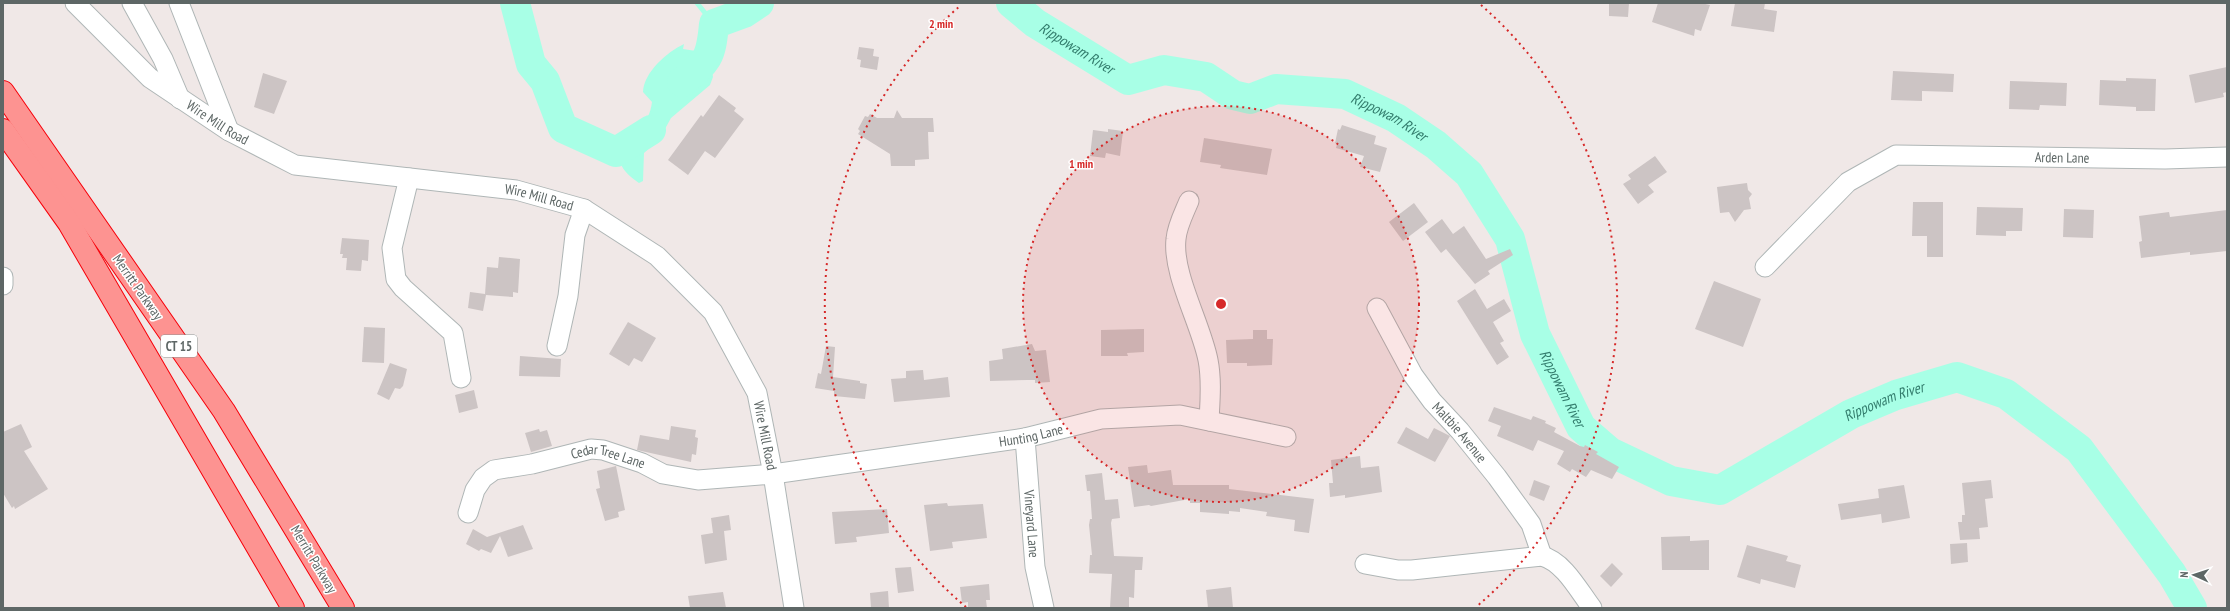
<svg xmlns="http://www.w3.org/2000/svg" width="2230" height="611" font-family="'PT Sans Narrow',sans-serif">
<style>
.water{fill:#a8ffe6}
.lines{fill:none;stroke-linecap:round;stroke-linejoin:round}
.stream{stroke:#a8ffe6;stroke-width:5}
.river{stroke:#a8ffe6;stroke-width:30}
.building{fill:#ccc4c4}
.minor-casing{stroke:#afb6b6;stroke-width:21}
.highway-casing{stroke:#f7000a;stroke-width:24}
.minor{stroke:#fff;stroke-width:19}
.highway{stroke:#fd9391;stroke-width:22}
.ring{fill:none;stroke:#d62828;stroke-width:2;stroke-dasharray:2 4}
.labels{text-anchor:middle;stroke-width:3;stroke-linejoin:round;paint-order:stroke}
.shield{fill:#fff;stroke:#8e9594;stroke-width:1}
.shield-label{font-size:13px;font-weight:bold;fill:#5e6766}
.street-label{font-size:14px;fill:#5e6766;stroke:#fff}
.water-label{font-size:15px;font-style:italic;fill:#337d6d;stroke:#fff}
.centre{fill:#d62828;stroke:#fff;stroke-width:2}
.ring-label{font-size:12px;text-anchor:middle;font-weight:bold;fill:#d62828;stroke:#fff;stroke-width:3;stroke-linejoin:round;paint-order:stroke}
</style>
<rect width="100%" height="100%" fill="#f0e8e7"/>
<path class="water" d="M684,44L683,49L709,53L713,77L710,85L671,118L660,138L644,153L643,181L639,183C620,170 618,161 614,139C635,131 649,126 652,102L643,92C644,72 667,52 684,44Z"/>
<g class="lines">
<polyline class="stream" points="697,3 714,24"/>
<g class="river">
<polyline points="515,3 531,64 545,81 563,128 616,152 651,130"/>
<path id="s1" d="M1011,3L1035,23L1128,80L1164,70L1206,77L1233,95L1250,99L1276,89L1345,94L1396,118L1436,145L1469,174L1510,239L1535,334L1581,427L1610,452L1671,481L1720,490L1851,414L1896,395L1957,377L2006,394L2079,449L2172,574L2192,608"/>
<path d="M682,82C708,61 711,58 714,24L744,13L759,3"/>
</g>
</g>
<g class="building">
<polygon points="1609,3 1629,3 1628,17 1609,16"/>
<polygon points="1658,3 1701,3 1710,5 1701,31 1695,29 1694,36 1652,22"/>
<polygon points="1735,3 1765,3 1764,9 1777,11 1774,32 1731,26"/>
<polygon points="859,47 874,49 873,56 879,57 877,70 860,67 861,60 857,59"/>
<polygon points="2227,67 2227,92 2223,93 2224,97 2195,103 2189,75"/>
<polygon points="1893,71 1954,74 1953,92 1922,91 1922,101 1891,100"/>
<polygon points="263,73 287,81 274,114 254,107"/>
<polygon points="2126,78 2156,79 2155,111 2136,111 2136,107 2099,105 2100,80 2126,81"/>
<polygon points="2010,81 2067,83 2066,106 2040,105 2039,110 2009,109"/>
<polygon points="719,95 736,108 734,111 744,119 715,158 705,151 688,175 668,160 701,115 703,117"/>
<polygon points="897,110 902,118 933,118 934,132 928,132 929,159 915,160 915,166 891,166 890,154 858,134 860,131 858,129 865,116 868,117 870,114 877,118 894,118"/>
<polygon points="1342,125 1376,136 1374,144 1387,148 1380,172 1360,167 1364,156 1336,148 1337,144 1335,143 1338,129 1340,130"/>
<polygon points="1108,129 1123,131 1120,156 1106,153 1105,158 1090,156 1093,130 1108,132"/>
<polygon points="1204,138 1272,149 1267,175 1220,168 1221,165 1200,162"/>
<polygon points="1655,156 1667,172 1648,185 1654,192 1638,204 1623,184 1631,179 1628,175"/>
<polygon points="1747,183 1748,190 1752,194 1749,198 1751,209 1744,210 1735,222 1729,212 1720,213 1717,187"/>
<polygon points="1913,202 1943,202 1943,257 1927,257 1927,236 1912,236"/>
<polygon points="1414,203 1428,222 1403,241 1389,222"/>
<polygon points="1977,207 2023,208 2022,231 2006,231 2006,236 1976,235"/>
<polygon points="2064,209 2094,210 2093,238 2063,237"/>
<polygon points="2227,210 2227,251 2190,255 2190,252 2141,258 2139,242 2142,241 2139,216 2169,212 2170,217"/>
<polygon points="1442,219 1453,234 1464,226 1486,259 1510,249 1513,255 1488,271 1490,274 1475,284 1446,249 1441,253 1425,232"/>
<polygon points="342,238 369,240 368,261 362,260 361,271 346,270 347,258 342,258 343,254 340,254"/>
<polygon points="499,257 520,259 518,293 513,292 513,297 486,295 483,311 468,308 470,292 485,294 487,267 498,268"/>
<polygon points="1714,281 1761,299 1743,347 1695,329"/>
<polygon points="1475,289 1487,309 1504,299 1511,311 1493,322 1504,341 1500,343 1509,357 1497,365 1457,301"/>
<polygon points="628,322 656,338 642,362 634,358 629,366 609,354"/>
<polygon points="364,327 385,328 384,363 362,362"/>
<polygon points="1144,329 1144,352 1127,353 1128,356 1101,356 1101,330"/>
<polygon points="1253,330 1267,330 1267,339 1273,339 1272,365 1247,366 1247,363 1227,363 1226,340 1253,339"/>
<polygon points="1032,344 1035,351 1046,350 1050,382 1035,383 1035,380 1027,380 990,381 989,361 1003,359 1002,349"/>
<polygon points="826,346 835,347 833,377 860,381 860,383 867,384 865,399 834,396 834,391 815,388 818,373 821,374"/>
<polygon points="520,356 561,359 560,377 519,376"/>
<polygon points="390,363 407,369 403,386 400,389 395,388 389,400 377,394"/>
<polygon points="923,370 924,380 948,377 950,397 894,402 891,379 906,378 906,371"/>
<polygon points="474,390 478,408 459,413 455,395"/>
<polygon points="1494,407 1531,420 1533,416 1546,421 1545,423 1556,428 1554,432 1580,446 1584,447 1585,445 1598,452 1596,454 1619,467 1612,479 1591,470 1586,477 1572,469 1570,472 1557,464 1564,451 1538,440 1533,451 1497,436 1501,426 1488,421"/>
<polygon points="21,424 32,447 24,451 48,489 15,509 14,506 12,508 3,493 3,432"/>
<polygon points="671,426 696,430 695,437 698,438 696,455 692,454 691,462 637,450 640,435 669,440"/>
<polygon points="1406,427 1428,439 1434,428 1450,436 1435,462 1397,443"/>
<polygon points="539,429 540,432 547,430 552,446 531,452 525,433"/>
<polygon points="1360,456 1361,468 1379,466 1382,492 1345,498 1345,495 1330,497 1329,483 1333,483 1331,460"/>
<polygon points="1147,465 1148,473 1171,470 1173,485 1229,485 1229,489 1314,499 1309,533 1294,531 1295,520 1266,516 1267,512 1240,508 1240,512 1229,511 1229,514 1200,512 1200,503 1190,503 1190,499 1151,506 1149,505 1134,507 1128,467"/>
<polygon points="616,466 625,510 618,512 619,517 605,521 596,489 600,488 597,471"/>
<polygon points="1102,473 1105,500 1118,499 1120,518 1112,519 1111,523 1114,556 1143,557 1142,570 1135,570 1134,598 1129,597 1129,608 1110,608 1112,574 1089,573 1090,555 1092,555 1089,525 1090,519 1092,519 1090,491 1087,491 1085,475"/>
<polygon points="1534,480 1550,486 1544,501 1529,495"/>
<polygon points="1991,480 1993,498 1985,499 1988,527 1979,528 1980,539 1960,540 1958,522 1962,522 1962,515 1965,515 1962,483"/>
<polygon points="1904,485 1910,518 1882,523 1881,514 1841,520 1838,504 1879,498 1878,489"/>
<polygon points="947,503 948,506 983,504 987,538 952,542 953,548 930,551 924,505"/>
<polygon points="887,509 889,533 856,537 857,542 835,544 832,512"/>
<polygon points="729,515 731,530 724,531 727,560 705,564 701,535 713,533 711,518"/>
<polygon points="523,525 533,549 508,557 500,536 491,553 481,549 479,551 466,544 473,529 487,537"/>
<polygon points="1690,536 1690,541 1709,540 1709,570 1662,570 1661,537"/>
<polygon points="1967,543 1968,562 1951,564 1950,544"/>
<polygon points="1747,545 1788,556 1786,561 1801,565 1795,588 1761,579 1760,584 1737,577"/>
<polygon points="1612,563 1623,574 1611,587 1600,576"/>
<polygon points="911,567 914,591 898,593 895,568"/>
<polygon points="989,584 990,600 986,600 987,608 968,608 968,602 962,603 960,587"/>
<polygon points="1231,587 1233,608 1208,608 1206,590"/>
<polygon points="888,591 889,608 871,608 870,593"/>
<polygon points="723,592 726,608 690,608 688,596"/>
</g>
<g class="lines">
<defs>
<g id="minor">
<path id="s2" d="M75,3L150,78L229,131L295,165L516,190L584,209L657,256L713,312L757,393L773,474L794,608"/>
<polyline points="132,3 163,59 180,99"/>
<polyline points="179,3 229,131"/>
<polyline points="409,178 392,248 396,279 403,288 453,333 461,378"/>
<path d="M1189,201C1184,213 1177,226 1176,239C1172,274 1201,324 1208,360C1212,380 1210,401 1209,421"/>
<path id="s3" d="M1765,267L1848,182L1896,155L2165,159L2227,157"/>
<polyline points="3,277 3,285"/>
<path id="s4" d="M1377,308L1413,375L1432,401L1460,431L1497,477L1531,524L1542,556"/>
<polyline points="557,346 568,296 575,235 584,209"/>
<path id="s5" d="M1025,438L1035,567L1044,608"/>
<path id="s6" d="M468,513L475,490L483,478L494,470L532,464L591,449L603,450L642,463L663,474L698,480L773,474L1025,438L1101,419L1180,415L1286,437"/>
<path d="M1365,564L1398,570H1412L1542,556C1564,562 1579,591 1592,608"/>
</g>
<g id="highway">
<polyline points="3,92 224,411 343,608"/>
<polyline points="3,130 69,223 293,608"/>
</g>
</defs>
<use href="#minor" class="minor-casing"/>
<use href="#highway" class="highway-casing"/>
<use href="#minor" class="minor"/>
<use href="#highway" class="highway"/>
</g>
<circle cx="1221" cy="304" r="198" fill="#d62828" fill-opacity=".12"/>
<g class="ring">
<circle cx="1221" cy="304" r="198"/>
<path d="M966 607A396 396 0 0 1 961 5M1481 5A396 396 0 0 1 1476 607"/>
</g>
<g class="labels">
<rect class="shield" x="161" y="335" width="36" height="22" rx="3"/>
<g class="shield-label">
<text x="179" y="351">CT 15</text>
</g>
<g class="street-label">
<text dy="5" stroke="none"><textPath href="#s2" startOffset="187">Wire Mill Road</textPath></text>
<text dy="5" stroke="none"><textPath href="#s3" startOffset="340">Arden Lane</textPath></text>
<text dy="5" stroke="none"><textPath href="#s2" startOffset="522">Wire Mill Road</textPath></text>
<text transform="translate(138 287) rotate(55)" y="5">Merritt Parkway</text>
<text dy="5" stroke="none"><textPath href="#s4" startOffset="150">Maltbie Avenue</textPath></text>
<text dy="5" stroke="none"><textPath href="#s6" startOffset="600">Hunting Lane</textPath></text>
<text dy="5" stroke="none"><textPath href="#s2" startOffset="870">Wire Mill Road</textPath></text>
<text dy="5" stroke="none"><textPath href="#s6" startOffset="169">Cedar Tree Lane</textPath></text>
<text dy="5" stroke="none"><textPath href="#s5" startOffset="86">Vineyard Lane</textPath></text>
<text transform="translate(314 559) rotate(59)" y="5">Merritt Parkway</text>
</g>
<g class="water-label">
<text dy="5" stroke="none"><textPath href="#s1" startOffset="80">Rippowam River</textPath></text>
<text dy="5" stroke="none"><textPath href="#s1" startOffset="417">Rippowam River</textPath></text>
<text dy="5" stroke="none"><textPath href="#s1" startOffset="752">Rippowam River</textPath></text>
<text dy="5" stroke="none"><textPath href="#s1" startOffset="1137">Rippowam River</textPath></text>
</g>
</g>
<circle cx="1221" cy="304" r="6" class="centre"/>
<g class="ring-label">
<text x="941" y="28">2 min</text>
<text x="1081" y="168">1 min</text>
</g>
<rect width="2230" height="611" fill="none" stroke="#5e6766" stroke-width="8"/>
<g transform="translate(2194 575) rotate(273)" stroke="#ffffff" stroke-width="3" paint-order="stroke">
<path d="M0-3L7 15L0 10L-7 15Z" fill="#5e6766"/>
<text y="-6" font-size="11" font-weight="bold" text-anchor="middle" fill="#5e6766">N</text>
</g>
</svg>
